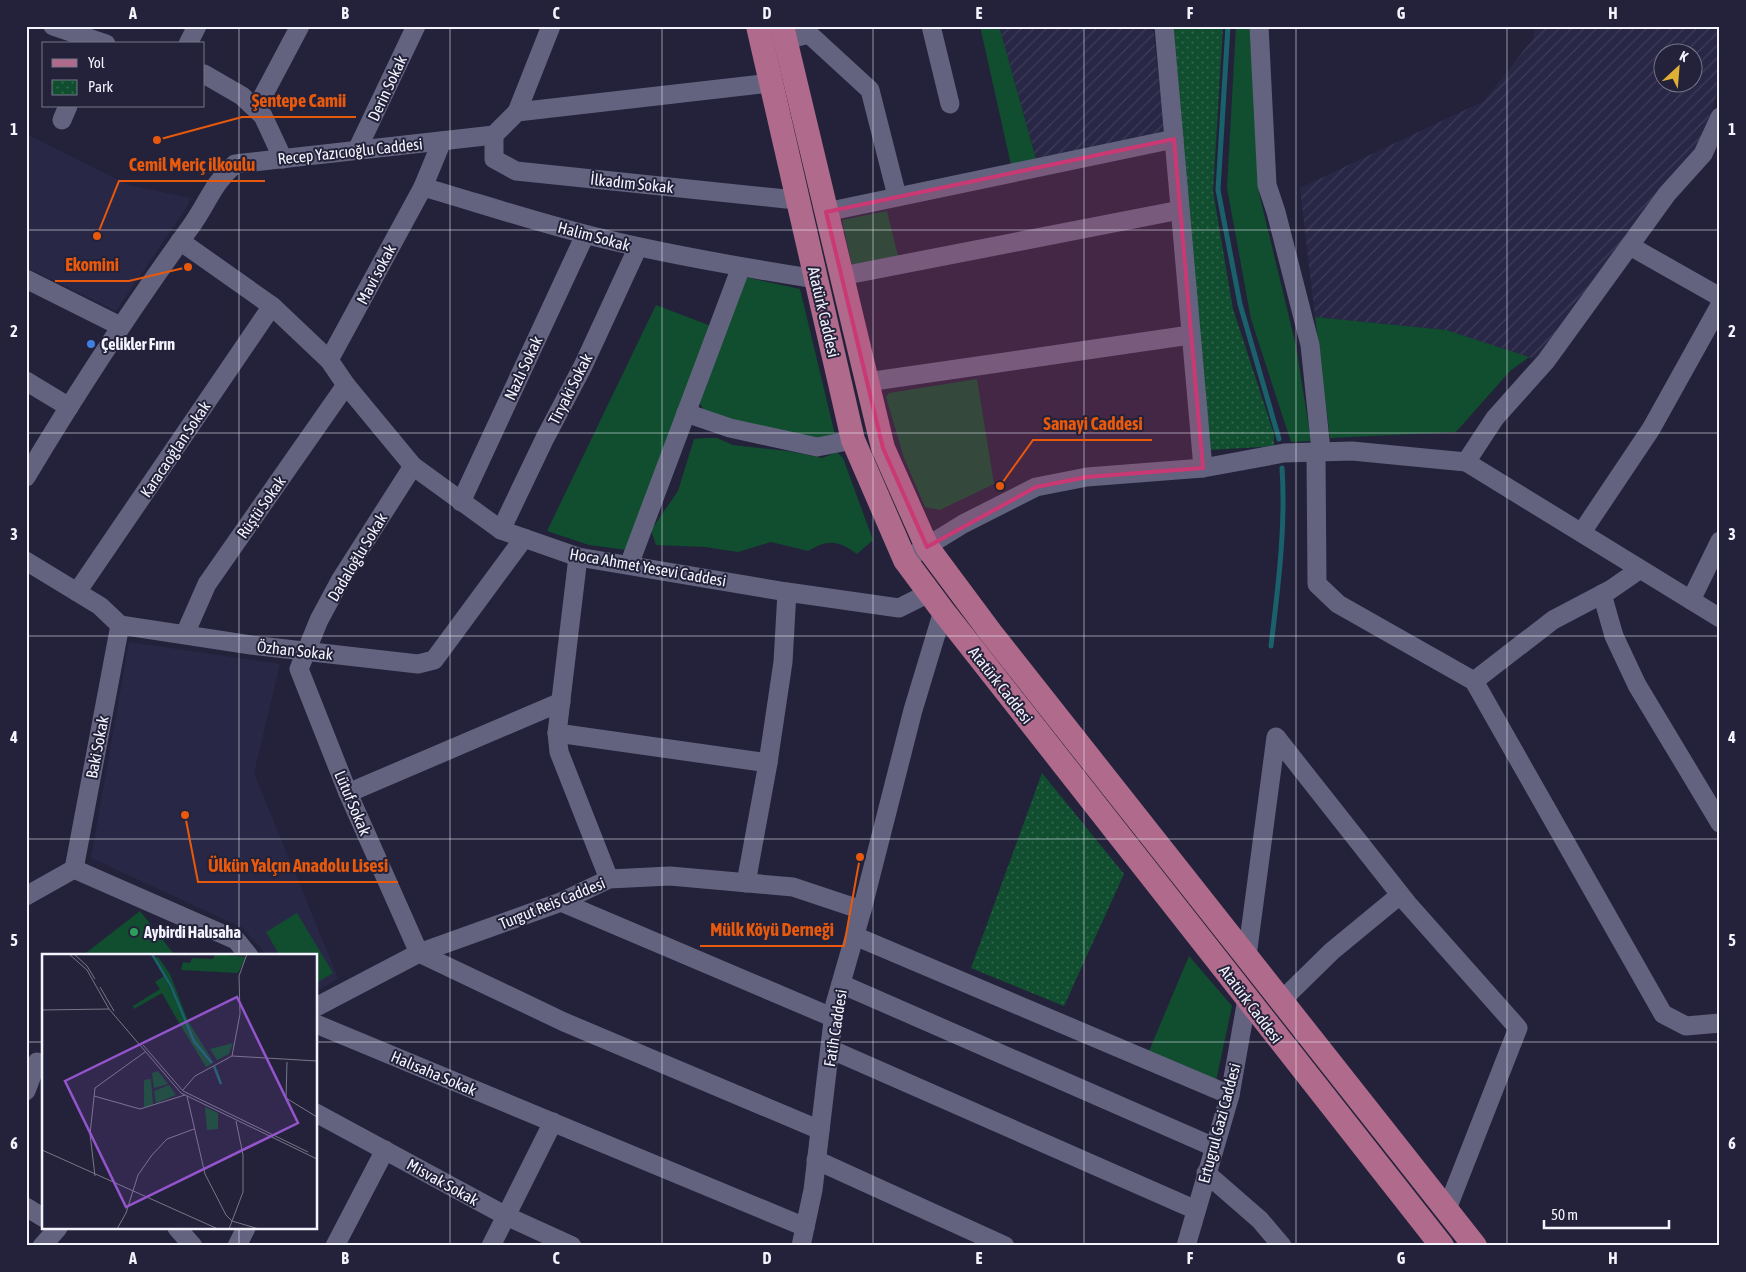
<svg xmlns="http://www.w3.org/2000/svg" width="1746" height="1272" font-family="'Asap Condensed',sans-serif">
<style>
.built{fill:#292746}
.industrial{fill:url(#industrial-furrows);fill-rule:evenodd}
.grass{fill:#104e2f}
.park{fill:url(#park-dots)}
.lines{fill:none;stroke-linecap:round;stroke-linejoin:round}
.stream{stroke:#1a616b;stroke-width:5}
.minor{stroke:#63637f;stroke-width:19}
.major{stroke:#b06a8b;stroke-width:24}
.marked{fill:#ca3973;fill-opacity:0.2;stroke:#ca3973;stroke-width:4;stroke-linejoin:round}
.grid{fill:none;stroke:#f4f4fe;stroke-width:1;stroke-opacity:0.55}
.shop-dot{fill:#3f7fe0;stroke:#23223a;stroke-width:2}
.leisure-dot{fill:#2e9e5b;stroke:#23223a;stroke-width:2}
.labels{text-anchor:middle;stroke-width:4;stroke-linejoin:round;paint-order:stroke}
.street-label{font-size:16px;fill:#f4f4fe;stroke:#23223a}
.poi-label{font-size:16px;font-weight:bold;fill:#f4f4fe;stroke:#23223a;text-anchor:start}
.inset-river{fill:none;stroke:#1a616b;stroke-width:2.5}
.inset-road{fill:none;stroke:#777688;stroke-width:1}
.view{fill:#9354cc;fill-opacity:0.15;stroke:#9354cc;stroke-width:2.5}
.inset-edge{fill:none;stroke:#f4f4fe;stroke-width:2.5}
.leader{fill:none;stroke:#e8590c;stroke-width:2}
.callout-dot{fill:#e8590c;stroke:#23223a;stroke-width:2}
.callout-label{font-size:18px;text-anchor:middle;font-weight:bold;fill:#e8590c;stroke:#23223a;stroke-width:4;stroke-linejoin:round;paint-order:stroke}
.neatline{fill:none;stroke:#f4f4fe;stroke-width:2}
.grid-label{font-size:16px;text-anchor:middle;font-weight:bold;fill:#f4f4fe}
</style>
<defs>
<pattern id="industrial-furrows" width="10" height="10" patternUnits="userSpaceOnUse" patternTransform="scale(1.25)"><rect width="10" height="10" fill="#292746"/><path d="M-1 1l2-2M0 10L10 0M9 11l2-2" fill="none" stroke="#3e3c58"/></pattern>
<pattern id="park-dots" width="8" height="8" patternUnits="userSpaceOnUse" patternTransform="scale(1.25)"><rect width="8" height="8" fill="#104e2f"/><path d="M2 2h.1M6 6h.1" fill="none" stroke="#33684e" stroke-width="1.8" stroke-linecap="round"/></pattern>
</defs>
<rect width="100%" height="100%" fill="#23223a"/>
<g class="built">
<polygon points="26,134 129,185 190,198 188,205 116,311 26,267"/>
<polygon points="129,642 280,664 254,773 338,978 316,992 316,956 267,956 243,928 91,858"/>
</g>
<g class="industrial">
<polygon points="999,26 1153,26 1165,137 1036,159"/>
<path d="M1536,26H1720V85L1693,163L1537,360L1446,330L1315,317L1300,188L1484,101L1533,39ZM1664,52H1694V82H1664Z"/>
</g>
<g class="grass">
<polygon points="980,26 999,26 1036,159 1011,165"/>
<polygon points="1236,26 1252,26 1259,193 1296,346 1311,441 1291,442 1251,319 1227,188"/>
<polygon points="887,211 898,256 852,266 842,220"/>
<polygon points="745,277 800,289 835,435 818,441 705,413 700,403"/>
<polygon points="656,305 711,326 627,550 589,545 547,531"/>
<polygon points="1315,317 1446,330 1529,357 1510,371 1456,432 1330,438"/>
<polygon points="977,379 994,484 940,510 925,507 904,458 886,397 889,393"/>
<path d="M707,438H717L733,445L788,451L822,458L837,452L843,458L873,540L857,554C838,540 828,539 808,551L771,542L738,552L705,547L656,545L651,530L678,491L694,439Z"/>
<polygon points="140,911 173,953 170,956 82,956"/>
<polygon points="297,913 333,973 316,983 316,956 280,956 266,932"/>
<polygon points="1189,956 1232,1006 1216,1081 1149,1051"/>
</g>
<g class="park">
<polygon points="1173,26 1223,26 1213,191 1233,309 1274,434 1274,446 1210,450"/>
<polygon points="1042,773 1124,874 1064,1006 971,968"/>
</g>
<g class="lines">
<g class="stream">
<polyline points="1228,26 1218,190 1240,304 1279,439"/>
<path d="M1271,646C1278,587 1286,527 1282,468"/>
</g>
<g class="minor">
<polyline points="53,26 106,44"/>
<polyline points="931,26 950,104"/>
<polyline points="1164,26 1203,468"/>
<polyline points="1259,26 1267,185 1276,212 1310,345 1321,450 1316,454 1317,584 1338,604 1474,681 1663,1014 1686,1026 1720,1023"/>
<polyline points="785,40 809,34 870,90 897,196"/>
<polyline points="188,44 197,26"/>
<polyline points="204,74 242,96 263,116 283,159"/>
<polyline points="256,109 300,26"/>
<polyline points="517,112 551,26"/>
<polyline points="62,120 68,106"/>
<polyline points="494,135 494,159 516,171 786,199 797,196"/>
<path d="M442,141L423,187C478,203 533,221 588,235C663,254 740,267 816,279"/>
<polyline points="357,150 416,26"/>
<polyline points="826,212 1174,139"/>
<polyline points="180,241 272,306 329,360 346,385 413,466 501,530 578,557 787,592 899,608 929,593"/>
<polyline points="1630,246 1720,297"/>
<polyline points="842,276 1180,210"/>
<polyline points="26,279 120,326"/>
<polyline points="329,360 423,187"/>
<polyline points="26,381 69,407"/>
<polyline points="867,382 1190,335"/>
<polyline points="686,413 730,428 817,447 853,440"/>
<polyline points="1466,462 1495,418 1546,361 1667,194 1703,154 1720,117"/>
<polyline points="413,466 341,579 319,620 299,669 348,793 419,953 564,1022 820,1130"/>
<path d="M26,477C77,392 131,309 189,229C207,205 212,184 235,164L494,135L517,112L771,83"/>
<polyline points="461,502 585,235"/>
<polyline points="501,530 545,438 583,366 638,247"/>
<polyline points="1582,532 1651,429 1720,305"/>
<polyline points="916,553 963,524 1036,487 1087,477 1203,468 1284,453 1352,451 1466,462 1720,618"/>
<polyline points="578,557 557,733 559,752 609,879"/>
<polyline points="26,561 100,606 120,625 251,645 418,664 434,660 524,538"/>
<polyline points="629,565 741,267"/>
<polyline points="77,592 272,306"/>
<polyline points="1602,594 1614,636 1637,685 1720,823"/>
<polyline points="1691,600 1720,541"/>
<polyline points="185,634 207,584 346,385"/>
<polyline points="1474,681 1553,620 1610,590 1639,570"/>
<polyline points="557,733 768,763 783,662 787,592"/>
<polyline points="348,793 561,702"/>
<polyline points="74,869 120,625"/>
<polyline points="746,883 768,763"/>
<polyline points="26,896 74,869 236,940 249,956"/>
<polyline points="561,902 834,1018"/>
<polyline points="855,936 1230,1095"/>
<polyline points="1247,956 1276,737 1407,903 1518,1028 1447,1209"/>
<polyline points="841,984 1214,1147"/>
<polyline points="1282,1000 1332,951 1400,895"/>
<polyline points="316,1007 419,953 561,902 609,879 670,876 793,887 862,910"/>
<polyline points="316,1024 805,1227"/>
<polyline points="830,1049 1196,1210"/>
<polyline points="26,1091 37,1062"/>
<polyline points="316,1113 506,1216 572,1246"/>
<polyline points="816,1160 1005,1246"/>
<polyline points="1206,1173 1260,1220 1282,1246"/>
<polyline points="26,1207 44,1218"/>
<polyline points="177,1228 193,1246"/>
<polyline points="42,1246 58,1228"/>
<polyline points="237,1246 246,1228"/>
<polyline points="335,1246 385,1150"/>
<polyline points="491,1246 553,1122"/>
<polyline points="801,1246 813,1190 835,1004 862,910 913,710 943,611"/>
<polyline points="1186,1246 1230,1095 1247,999"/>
</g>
<g class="major">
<path d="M758,26L853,440L905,560L943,611C1110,822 1275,1035 1442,1246"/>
<polyline points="782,26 883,448 927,547 991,633 1475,1246"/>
</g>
</g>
<path class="marked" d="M1174,139L1203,468L1087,477L1036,487L927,547L883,448L826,212Z"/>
<path class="grid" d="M239,26V956M450,26V1246M662,26V1246M873,26V1246M1084,26V1246M1296,26V1246M1507,26V1246M26,230H1720M26,433H1720M26,636H1720M26,839H1720M26,1042H44M316,1042H1720M239,1228V1246"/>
<circle class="shop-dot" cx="91" cy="344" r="5"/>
<circle class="leisure-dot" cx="134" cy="932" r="5"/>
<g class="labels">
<g class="street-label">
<text transform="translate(387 88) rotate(-65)" y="6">Derin Sokak</text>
<text transform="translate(350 151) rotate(-6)" y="6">Recep Yazıcıoğlu Caddesi</text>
<text transform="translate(632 183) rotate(6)" y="6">İlkadım Sokak</text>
<text transform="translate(594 236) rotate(15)" y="6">Halim Sokak</text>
<text transform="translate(376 274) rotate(-62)" y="6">Mavi sokak</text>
<text transform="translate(824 312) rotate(77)" y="6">Atatürk Caddesi</text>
<text transform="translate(523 368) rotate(-65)" y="6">Nazlı Sokak</text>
<text transform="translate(570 389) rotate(-63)" y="6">Tiryaki Sokak</text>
<text transform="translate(175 449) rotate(-56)" y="6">Karacaoğlan Sokak</text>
<text transform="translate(261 507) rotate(-55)" y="6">Rüştü Sokak</text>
<text transform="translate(357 557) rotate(-59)" y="6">Dadaloğlu Sokak</text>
<text transform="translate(648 567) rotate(10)" y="6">Hoca Ahmet Yesevi Caddesi</text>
<text transform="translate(295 650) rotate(6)" y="6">Özhan Sokak</text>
<text transform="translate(1001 685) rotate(52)" y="6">Atatürk Caddesi</text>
<text transform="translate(97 747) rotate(-79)" y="6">Baki Sokak</text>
<text transform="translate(353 803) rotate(67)" y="6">Lütuf Sokak</text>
<text transform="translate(552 903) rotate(-22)" y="6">Turgut Reis Caddesi</text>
<text transform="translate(1251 1004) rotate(53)" y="6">Atatürk Caddesi</text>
<text transform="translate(835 1028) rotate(-81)" y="6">Fatih Caddesi</text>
<text transform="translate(434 1073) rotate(23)" y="6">Halısaha Sokak</text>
<text transform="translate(1219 1123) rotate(-75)" y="6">Ertugrul Gazi Caddesi</text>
<text transform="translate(443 1182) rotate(29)" y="6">Misvak Sokak</text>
</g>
<g class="poi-label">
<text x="101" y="350">Çelikler Fırın</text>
<text x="144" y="938">Aybirdi Halısaha</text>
</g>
</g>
<g transform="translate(42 954)">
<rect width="275" height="275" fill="#23223a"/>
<path d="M173,0L204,3L196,19L139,16L141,8L148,9L150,4L171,5ZM116,3L128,20L146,67L172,109L153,87L130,31L113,4ZM122,22L140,58L133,62L120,39L92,55L91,52L118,35L113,28ZM191,89L187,100L175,106L168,95ZM116,117L126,130L112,134L110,119ZM109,125L111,151L102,153V126ZM127,131L134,141L114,149L112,137Z" fill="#104e2f"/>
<path d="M140,58L152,88L170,110L164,113L133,62ZM163,153L176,159V175L165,176Z" fill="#104e2f"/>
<path class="inset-river" d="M110,0L129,32L152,87L170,109M172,112L179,130"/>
<path class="inset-road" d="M27,0L45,16L67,55L139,139L275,205M32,0L45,12L53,25M58,33L72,57M0,56L67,55M101,91L141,137L266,198M190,102L198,60L197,22L205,0M245,108L244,144L275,163M141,136L153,122L190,102L275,107M52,142L98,155L143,141M145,142L163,220L184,261L190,267L217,275M0,196L176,275M53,222L48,180L53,134L103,98M75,275L84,259L96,221L110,201L125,185L152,175M187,275L201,238V201L194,167"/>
<path class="view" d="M195,43L256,169L84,253L23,127Z"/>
<rect width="275" height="275" class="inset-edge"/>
</g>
<path class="leader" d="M157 140L242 117H356M97 236L119 181H265M188 267L129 281H55M1000 486L1033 440H1152M185 815L198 882H398M860 857L844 946H700"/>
<g class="callout-dot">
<circle cx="157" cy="140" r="5"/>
<circle cx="97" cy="236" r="5"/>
<circle cx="188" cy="267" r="5"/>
<circle cx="1000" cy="486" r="5"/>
<circle cx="185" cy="815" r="5"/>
<circle cx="860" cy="857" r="5"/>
</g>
<g class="callout-label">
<text x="299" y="107">Şentepe Camii</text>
<text x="192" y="171">Cemil Meriç ilkoulu</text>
<text x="92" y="271">Ekomini</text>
<text x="1093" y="430">Sanayi Caddesi</text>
<text x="298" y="872">Ülkün Yalçın Anadolu Lisesi</text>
<text x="772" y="936">Mülk Köyü Derneği</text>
</g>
<rect width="1746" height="1272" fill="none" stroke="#23223a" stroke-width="55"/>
<rect x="42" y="42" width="162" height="65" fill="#23223a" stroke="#777688"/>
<rect x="52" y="59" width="25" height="8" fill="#b06a8b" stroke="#777688"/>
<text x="88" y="68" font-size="15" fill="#f4f4fe">Yol</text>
<rect x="52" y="80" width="25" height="15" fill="url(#park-dots)" stroke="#777688"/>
<text x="88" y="92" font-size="15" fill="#f4f4fe">Park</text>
<g transform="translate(1678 68) rotate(26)"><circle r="24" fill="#23223a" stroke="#777688"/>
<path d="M0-4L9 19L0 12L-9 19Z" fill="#dfb034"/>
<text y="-8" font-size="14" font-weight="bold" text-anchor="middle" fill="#f4f4fe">K</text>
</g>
<path d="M1544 1220v8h125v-8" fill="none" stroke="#f4f4fe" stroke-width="2.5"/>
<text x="1551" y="1220" font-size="15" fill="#f4f4fe" stroke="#23223a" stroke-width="4" paint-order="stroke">50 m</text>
<rect x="28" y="28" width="1690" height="1216" class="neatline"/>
<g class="grid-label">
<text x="133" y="19">A</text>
<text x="345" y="19">B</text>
<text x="556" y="19">C</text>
<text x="767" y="19">D</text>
<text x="979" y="19">E</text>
<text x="1190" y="19">F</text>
<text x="1401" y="19">G</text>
<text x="1613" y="19">H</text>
<text x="14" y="135">1</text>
<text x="1732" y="135">1</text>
<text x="14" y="337">2</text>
<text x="1732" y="337">2</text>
<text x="14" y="540">3</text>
<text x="1732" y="540">3</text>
<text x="14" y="743">4</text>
<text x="1732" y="743">4</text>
<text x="14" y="946">5</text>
<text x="1732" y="946">5</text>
<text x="14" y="1149">6</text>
<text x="1732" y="1149">6</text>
<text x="133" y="1264">A</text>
<text x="345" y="1264">B</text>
<text x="556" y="1264">C</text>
<text x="767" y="1264">D</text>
<text x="979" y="1264">E</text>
<text x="1190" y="1264">F</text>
<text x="1401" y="1264">G</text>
<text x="1613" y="1264">H</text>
</g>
</svg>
